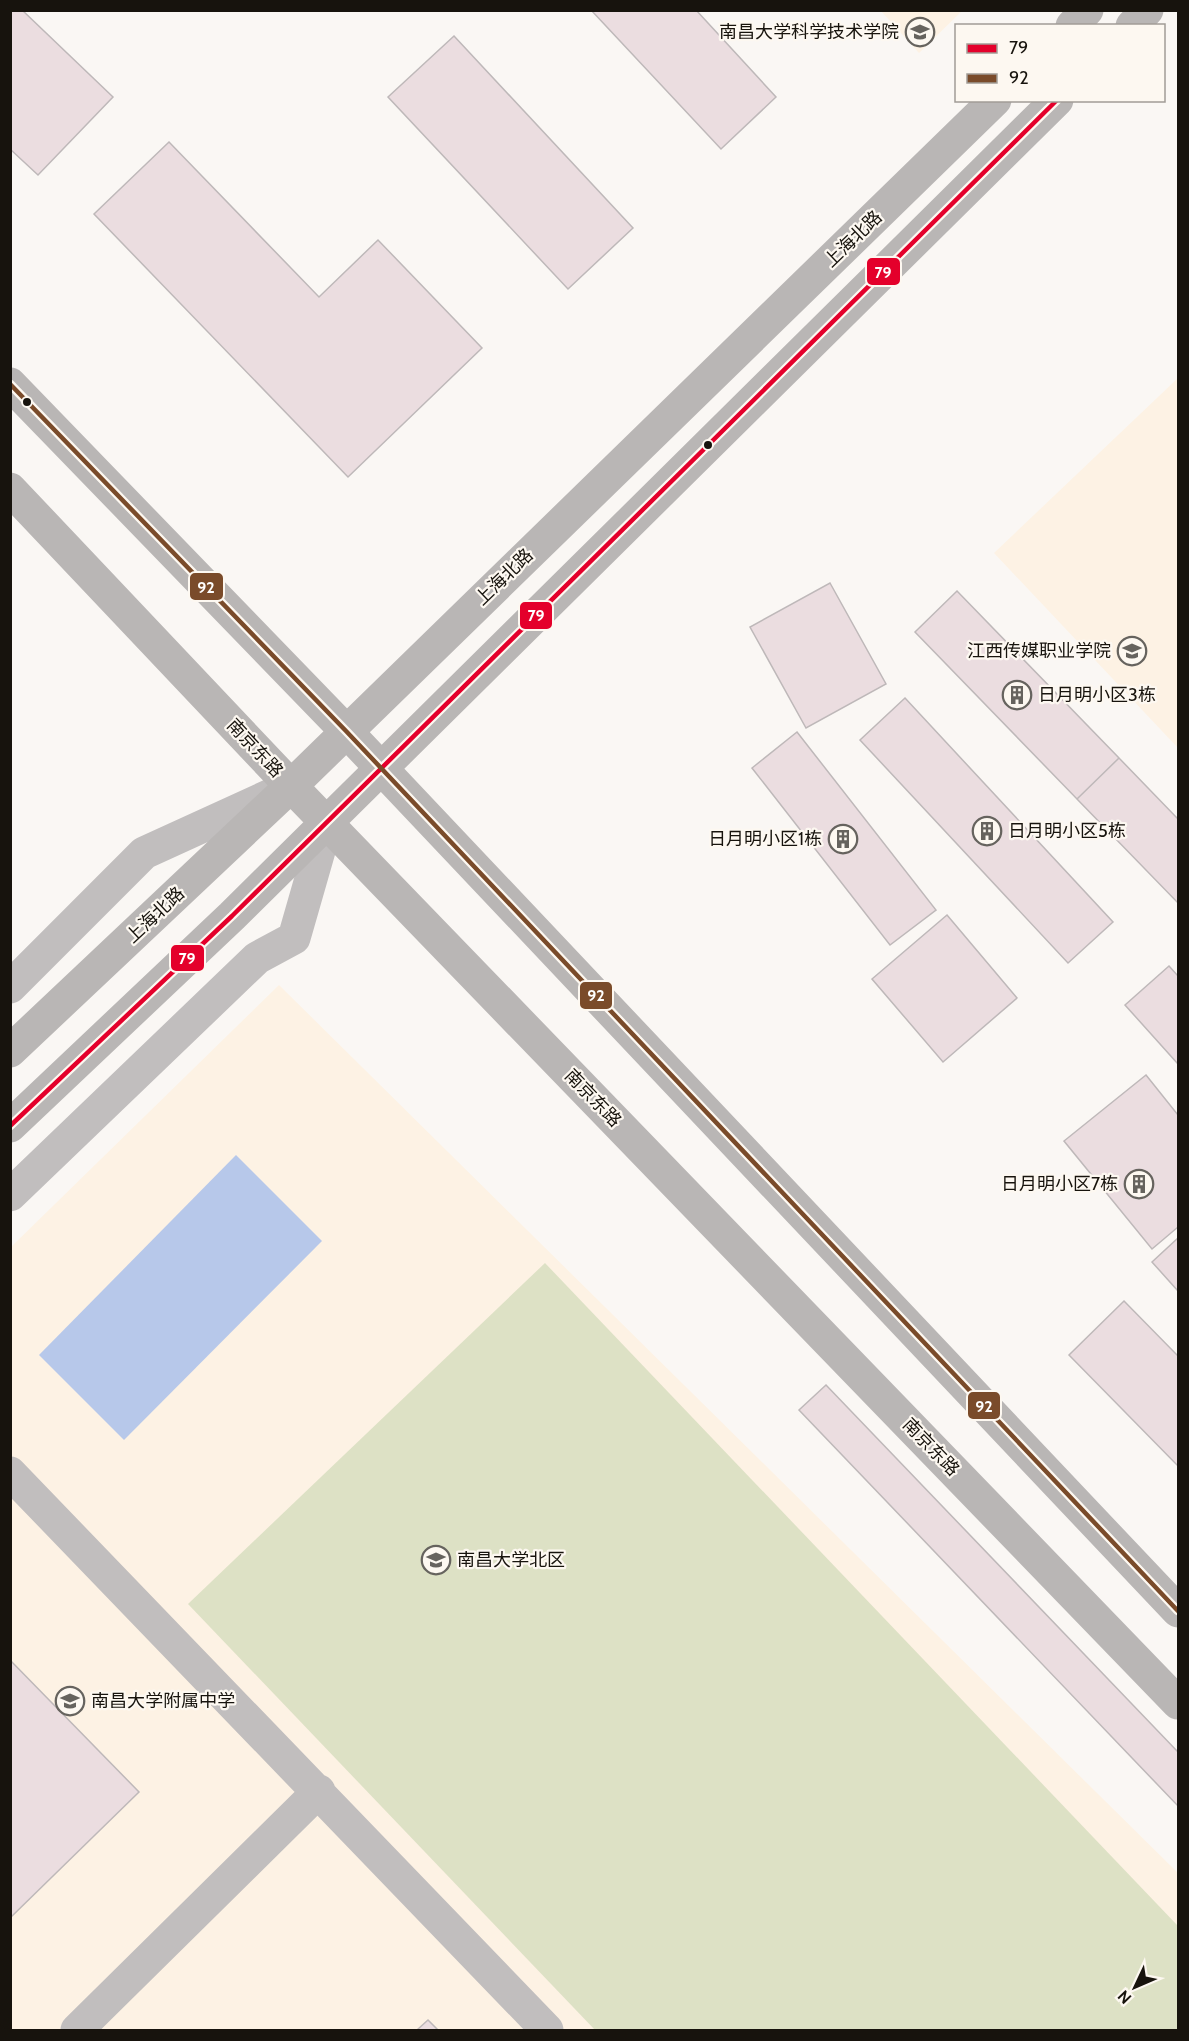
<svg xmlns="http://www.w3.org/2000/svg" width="1189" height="2041" font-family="Cabin,'Noto Sans SC',sans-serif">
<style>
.built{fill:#fdf2e4}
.green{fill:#dde1c5}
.water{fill:#b7c8ea}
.building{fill:#ebdde0;stroke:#beb8b9;stroke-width:1.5}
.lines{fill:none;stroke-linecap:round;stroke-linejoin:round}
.minor{stroke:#c1bebe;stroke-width:33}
.major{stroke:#b9b6b5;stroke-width:33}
.bus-1-casing{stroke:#fdf8f1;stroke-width:9}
.bus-2-casing{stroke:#fdf8f1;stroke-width:9}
.bus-1{stroke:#e4002b;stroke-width:4.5}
.bus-2{stroke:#7a4b2a;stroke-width:4.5}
.bus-dot{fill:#17130d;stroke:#fdf8f1;stroke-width:2}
.labels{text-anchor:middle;stroke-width:4.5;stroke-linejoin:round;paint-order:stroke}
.poi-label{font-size:18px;fill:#17130d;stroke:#fdf8f1;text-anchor:end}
.street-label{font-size:18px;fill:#17130d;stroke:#fdf8f1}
.line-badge{stroke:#fdf8f1;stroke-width:2}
.badge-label{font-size:16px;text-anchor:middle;font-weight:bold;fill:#fff}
</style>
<rect width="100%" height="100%" fill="#faf7f4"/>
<path class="built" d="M881 11H962L919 53Z
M1178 378V748L994 553Z
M279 985 1178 1873V2030H11V1247Z"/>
<path class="green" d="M545 1263 1178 1926V2030H595L188 1604Z"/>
<path class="water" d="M236 1155 322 1241 124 1440 39 1355Z"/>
<path class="building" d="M10 10H22L113 97 38 175 10 149Z
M591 10H696L776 97 721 149Z
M454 36 633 228 568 289 388 97Z
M169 142 319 297 378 240 482 348 348 477 94 214Z
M830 583 886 684 806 728 750 627Z
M957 591 1119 758 1077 799 915 632Z
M905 698 1113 922 1068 963 860 740Z
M797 732 936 910 890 945 752 768Z
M1119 758 1178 819V903L1077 799Z
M947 915 1017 998 943 1062 872 979Z
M1169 966 1178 976V1064L1125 1005Z
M1146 1075 1178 1115V1227L1152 1249 1064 1141Z
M1178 1238V1291L1152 1262Z
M1124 1301 1178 1356V1466L1069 1355Z
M826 1385 1178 1752V1806L799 1410Z
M10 1660 139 1792 10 1918Z
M428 2020 438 2030H417Z"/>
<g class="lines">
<path class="minor" d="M10 987 144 853 284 789
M10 1195 257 958 294 938 327 823
M10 1473 547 2030
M77 2030 319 1791"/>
<path class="major" d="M1072 26 1087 10
M1132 26 1147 10
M10 384 346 731 1178 1611
M10 489 291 786 1178 1703
M10 1051 291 786 995 100
M10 1126 232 916 1057 100"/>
<g class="bus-1-casing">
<path id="bus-1" d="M10 1126 232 916 1057 100"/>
</g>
<g class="bus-2-casing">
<path id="bus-2" d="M10 384 346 731 1178 1611"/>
</g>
<use href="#bus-1" class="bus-1"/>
<use href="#bus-2" class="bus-2"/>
</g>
<defs>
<g id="university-ring" transform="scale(1.5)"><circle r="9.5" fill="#fdf8f1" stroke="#66635e" stroke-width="1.5"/><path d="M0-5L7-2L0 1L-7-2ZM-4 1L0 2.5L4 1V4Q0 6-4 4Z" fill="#66635e"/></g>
<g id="school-ring" transform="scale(1.5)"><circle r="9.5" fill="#fdf8f1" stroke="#66635e" stroke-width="1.5"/><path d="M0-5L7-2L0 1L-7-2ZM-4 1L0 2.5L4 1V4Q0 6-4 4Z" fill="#66635e"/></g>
<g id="building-ring" transform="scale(1.5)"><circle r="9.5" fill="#fdf8f1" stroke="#66635e" stroke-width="1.5"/><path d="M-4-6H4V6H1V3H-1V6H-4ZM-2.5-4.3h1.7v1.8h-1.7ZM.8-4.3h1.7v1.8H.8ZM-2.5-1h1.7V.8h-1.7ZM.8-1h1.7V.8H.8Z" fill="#66635e"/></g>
</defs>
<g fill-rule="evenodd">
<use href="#university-ring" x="920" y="32"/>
<use href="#school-ring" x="1132" y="651"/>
<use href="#building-ring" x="1017" y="695"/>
<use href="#building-ring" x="987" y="831"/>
<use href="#building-ring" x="843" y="839"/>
<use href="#building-ring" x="1139" y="1184"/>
<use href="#university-ring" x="436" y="1560"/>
<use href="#school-ring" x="70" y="1701"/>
</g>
<g class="bus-dot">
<circle cx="27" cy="402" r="5"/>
<circle cx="708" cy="445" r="5"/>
</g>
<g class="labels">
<g class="poi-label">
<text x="899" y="38">南昌大学科学技术学院</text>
<text x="1111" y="657">江西传媒职业学院</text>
<text x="1038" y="701" text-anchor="start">日月明小区3栋</text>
<text x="1008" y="837" text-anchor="start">日月明小区5栋</text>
<text x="822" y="845">日月明小区1栋</text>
<text x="1118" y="1190">日月明小区7栋</text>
<text x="457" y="1566" text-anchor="start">南昌大学北区</text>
<text x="91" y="1707" text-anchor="start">南昌大学附属中学</text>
</g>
<g class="street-label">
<text transform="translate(853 239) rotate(-44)" y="6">上海北路</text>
<text transform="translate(504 577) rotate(-44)" y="6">上海北路</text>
<text transform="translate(255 748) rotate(47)" y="6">南京东路</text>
<text transform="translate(155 915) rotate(-43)" y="6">上海北路</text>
<text transform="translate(593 1098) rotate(46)" y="6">南京东路</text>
<text transform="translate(931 1447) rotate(46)" y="6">南京东路</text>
</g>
</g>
<g class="line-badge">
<rect x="866" y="257" width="35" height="29" rx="6" fill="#e4002b"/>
<rect x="189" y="572" width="35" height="29" rx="6" fill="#7a4b2a"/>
<rect x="519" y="601" width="34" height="29" rx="6" fill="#e4002b"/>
<rect x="170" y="944" width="35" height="28" rx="6" fill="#e4002b"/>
<rect x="579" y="981" width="34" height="29" rx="6" fill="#7a4b2a"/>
<rect x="967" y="1391" width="34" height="29" rx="6" fill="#7a4b2a"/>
</g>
<g class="badge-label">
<text x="883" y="278">79</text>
<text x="206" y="593">92</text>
<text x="536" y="621">79</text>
<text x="187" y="964">79</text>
<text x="596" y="1001">92</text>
<text x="984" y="1412">92</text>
</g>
<rect width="1189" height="2041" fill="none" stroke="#17130d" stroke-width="24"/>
<rect x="955" y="24" width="210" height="78" fill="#fdf8f1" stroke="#a19c96" stroke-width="1.5"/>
<rect x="967" y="44" width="30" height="9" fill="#e4002b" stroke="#a19c96" stroke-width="1.5"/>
<text x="1009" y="54" font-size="18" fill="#17130d">79</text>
<rect x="967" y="74" width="30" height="9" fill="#7a4b2a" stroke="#a19c96" stroke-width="1.5"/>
<text x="1009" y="84" font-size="18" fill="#17130d">92</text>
<g transform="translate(1135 1987) rotate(226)" stroke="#fdf8f1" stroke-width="4.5" paint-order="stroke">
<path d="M0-4.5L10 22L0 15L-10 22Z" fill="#17130d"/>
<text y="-9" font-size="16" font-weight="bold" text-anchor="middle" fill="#17130d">N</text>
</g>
</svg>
